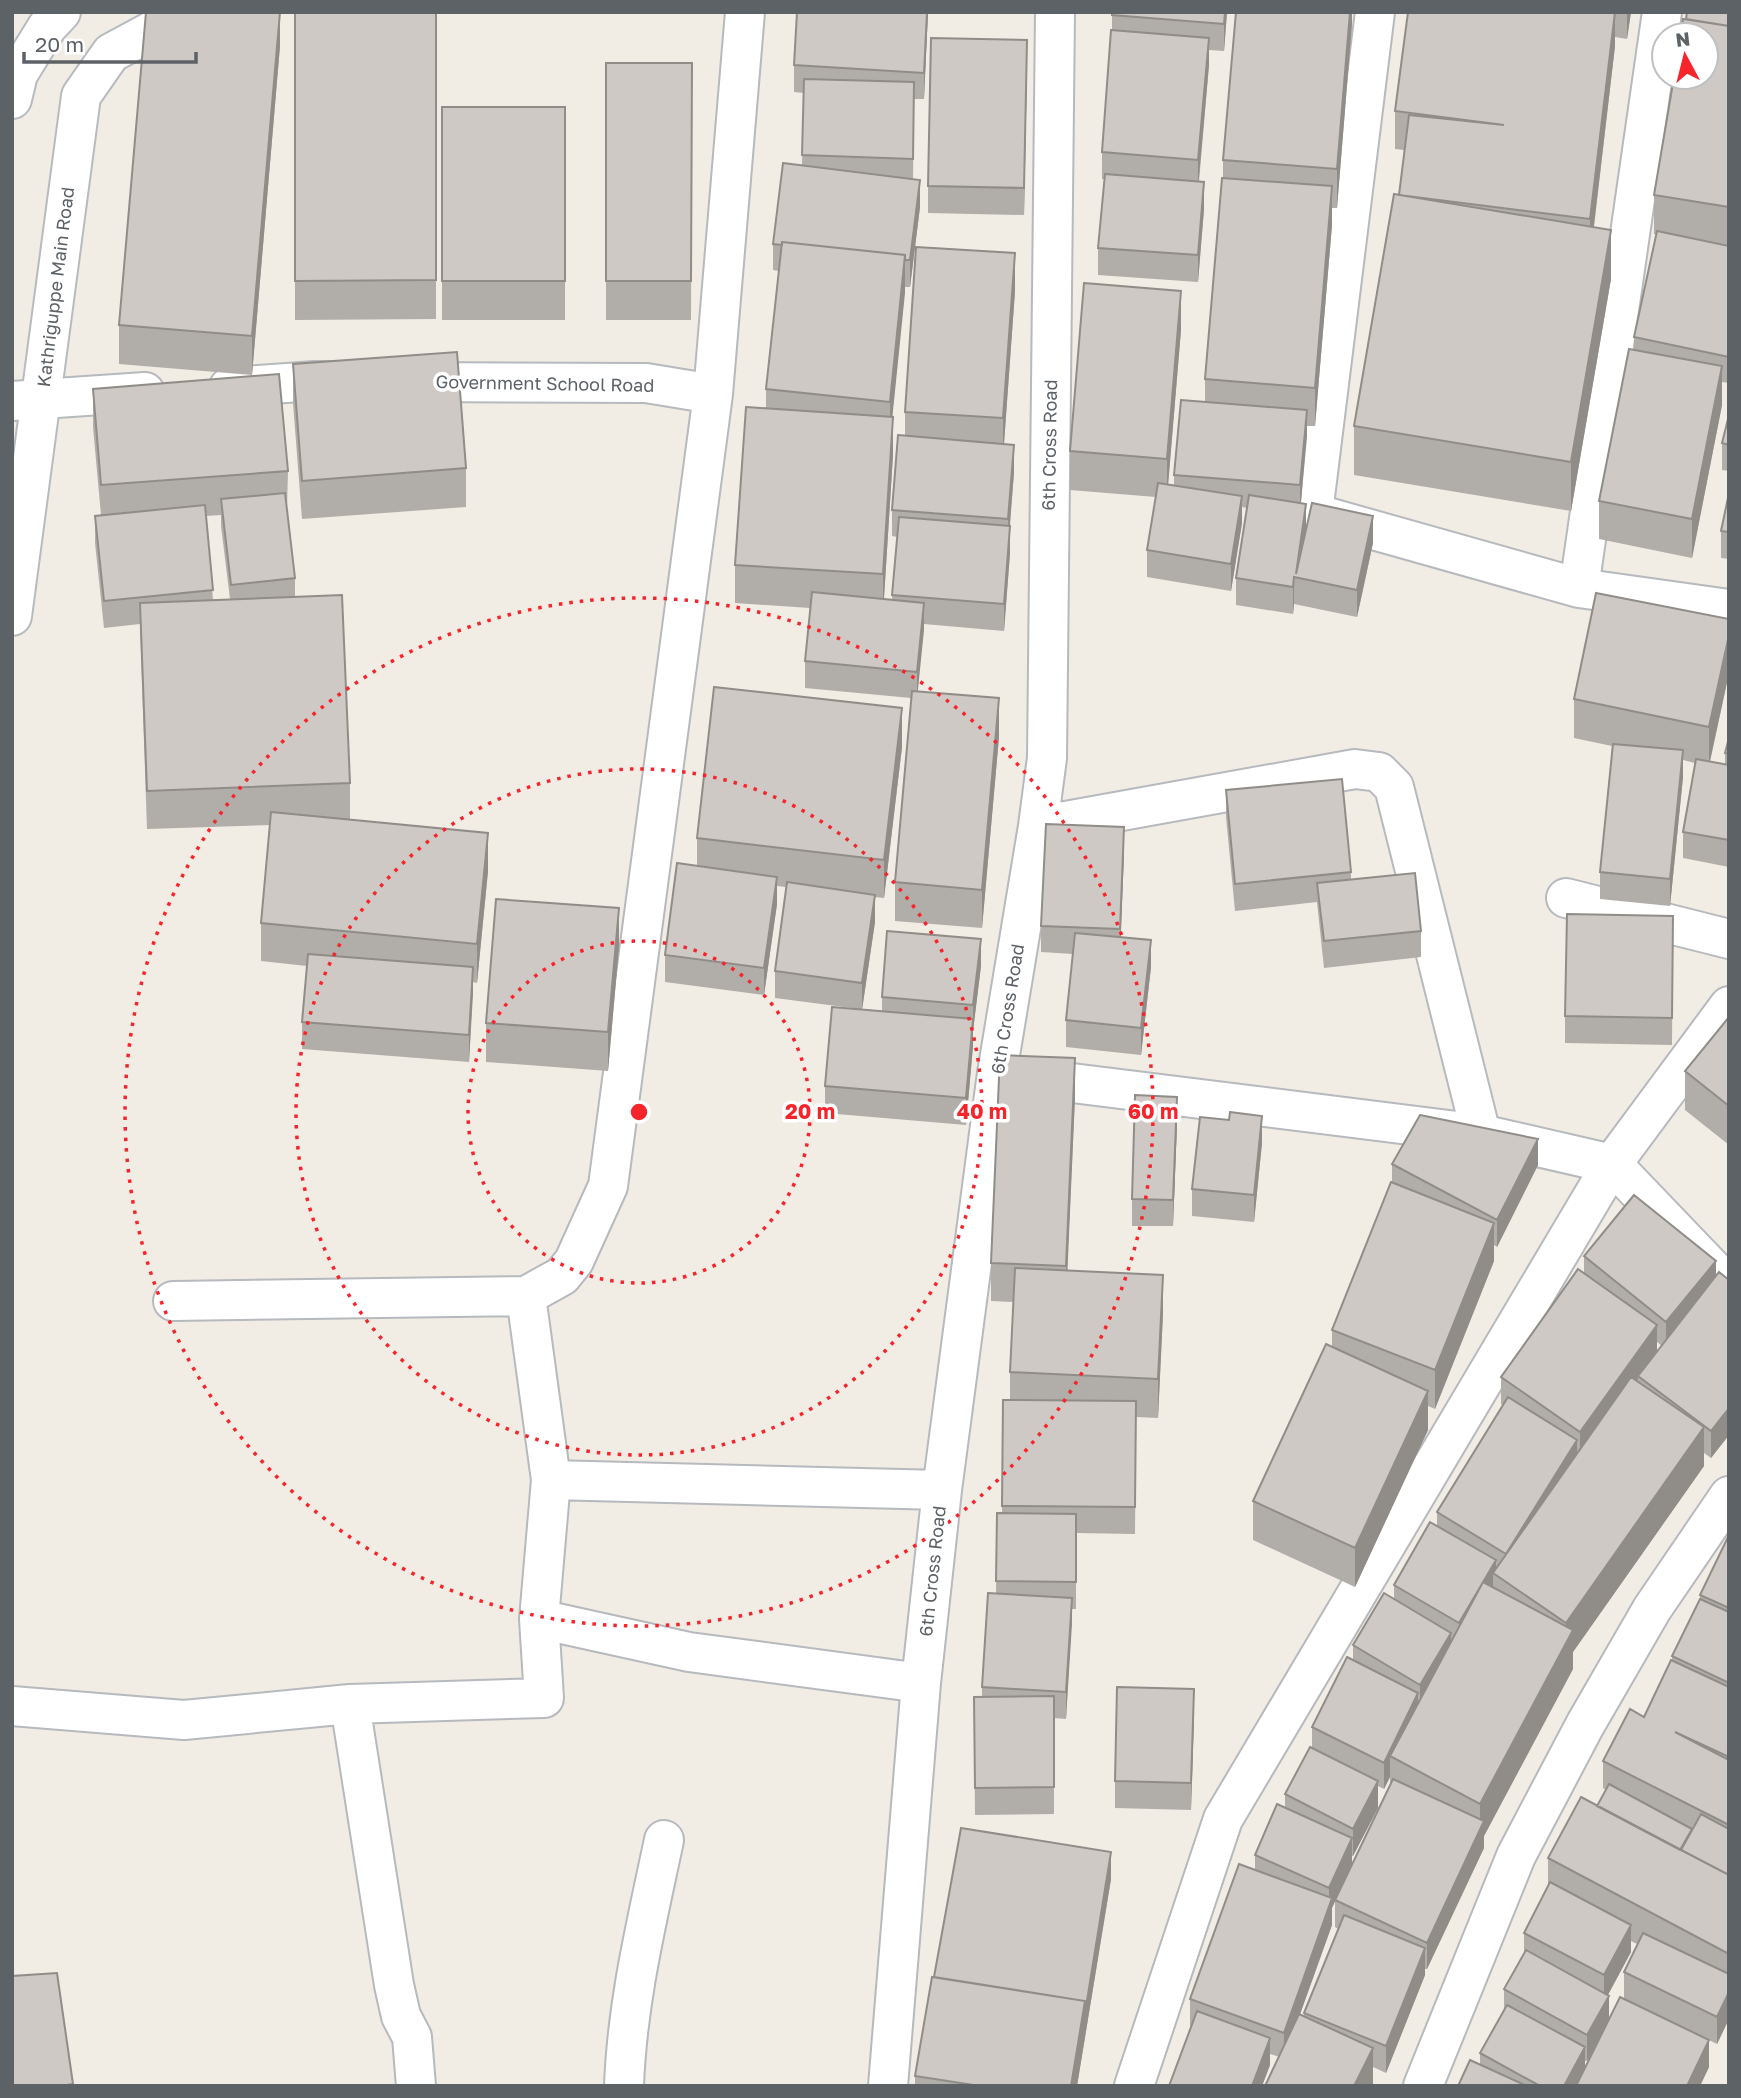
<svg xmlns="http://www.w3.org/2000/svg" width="1741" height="2098" font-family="'Golos Text',sans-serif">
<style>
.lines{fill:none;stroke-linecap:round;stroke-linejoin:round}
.street-casing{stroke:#b6b9bd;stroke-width:42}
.secondary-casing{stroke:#b7bbc0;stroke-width:42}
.street{stroke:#fff;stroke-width:38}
.secondary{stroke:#fff;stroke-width:38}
.wall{fill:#b1ada9;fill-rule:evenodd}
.shaded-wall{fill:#908d89}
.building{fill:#cec9c4;stroke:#908d89;stroke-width:2}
.ring{fill:none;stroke:#f7242b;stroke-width:3.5;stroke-dasharray:3.5 7}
.labels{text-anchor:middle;stroke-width:7;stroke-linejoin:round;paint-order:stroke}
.street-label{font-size:18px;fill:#5d6267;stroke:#fff}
.centre{fill:#f7242b;stroke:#fff;stroke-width:3.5}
.ring-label{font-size:21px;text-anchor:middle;font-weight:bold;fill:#f7242b;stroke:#fff;stroke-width:7;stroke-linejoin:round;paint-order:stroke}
</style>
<rect width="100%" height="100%" fill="#f1ede5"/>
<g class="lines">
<g class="street-casing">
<path id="street" d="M1375 12 1313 513 1579 588
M1662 12 1579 588 1729 609
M408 382 646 383 713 394
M229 387 315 381H344
M12 401 145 392
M1038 826 1355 769 1379 772 1394 787 1481 1134
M1566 898 1729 939
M1024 1077 1481 1134 1612 1164 1729 1286
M526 1296 551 1480
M173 1301 526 1296 562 1276 574 1261 608 1186 713 394 745 12
M539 1619 689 1652 921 1683
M350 1704 394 1985 401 2016 412 2037 416 2086
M12 1706 184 1720 350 1704 544 1698 539 1619 551 1480 942 1490
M624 2086C627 2002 647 1921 664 1840
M888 2086 921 1683 942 1490 997 1073 1038 826 1047 758 1055 12
M1134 2086 1223 1819 1612 1164 1729 1006
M1423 2086 1516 1856 1585 1725 1652 1609 1729 1496"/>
</g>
<g class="secondary-casing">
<path id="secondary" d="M12 99 18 74 47 27 61 12
M12 616 81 96 111 53 187 12"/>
</g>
<use href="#street" class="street"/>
<use href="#secondary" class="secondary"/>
</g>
<path class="wall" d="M295 12H436V319L295 320Z
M928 12 924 99H914L913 179 920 207 910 287H905L892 416 893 455 884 599 892 600 897 537 892 536V510L905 436V412L1015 291 1004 444 1014 472 1010 526V553L1004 631 924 624 917 691 999 737 982 928 895 921V882L911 698 805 688V661L810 608 735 603V565L766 408V389L779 271 773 270V244L802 165 804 93 794 92V65Z
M1112 12H1227L1224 51 1209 50V65L1199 182 1204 209 1198 282 1098 275V248L1104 179H1102V152L1112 30Z
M1352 12V24L1337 208H1332V225L1315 426H1307L1301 503 1306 529 1373 543 1357 617 1294 604 1293 614 1236 605V578L1247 508 1242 507V523L1231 591 1147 577V550L1156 497 1070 490V451L1181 330 1168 484 1174 485V475L1205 402V379L1223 178V160Z
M1408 12H1631L1627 39 1615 37V46L1594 227 1611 279 1571 511 1354 475V426L1399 195 1404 150 1395 149V111Z
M1729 12V383L1722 382V405L1692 558 1599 539V501L1634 350V337L1656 234H1654V195L1686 19Z
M280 46 252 375 119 364V325Z
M606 63H692L691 320H606Z
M1027 67 1024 215 928 213V186Z
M442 107H565V320H442Z
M293 364 466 468V507L302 519 293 403Z
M93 389 288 471 287 510 295 578V597L350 783V819L488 871 477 983 473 982 469 1062 302 1049V1022L307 966 261 961V923L270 825 147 829 140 624 104 628 95 543V516L101 515 93 427ZM221 515V526L230 599 213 600 206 516Z
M1729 415V471L1722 470V443Z
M1729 493V559L1721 558V531Z
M1729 619V673L1710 762 1725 764V753L1729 738V867L1683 858V832L1695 763 1683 760V777L1670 906 1600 899V872L1612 746 1574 738V699Z
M902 747 884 898 875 897V922L862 1009 882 1011V997L981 966 973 1031V1046L966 1125 825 1113V1086L852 1008 775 998V971L786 887 777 886V904L764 995 665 982V955L697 866V838Z
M1226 790 1351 872V880L1421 931V957L1324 968 1317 902 1235 911 1226 817Z
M1124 854 1120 937 1151 967 1141 1055 1066 1047V1020L1073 954 1041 952V926Z
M1673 916 1672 1045 1565 1043V1016Z
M619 947 608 1071 486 1062V1023Z
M1729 1017V1145L1685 1110V1071Z
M1075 1097 1067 1271 1163 1313 1158 1418 1136 1417 1135 1534 1076 1533V1609H1072L1066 1719 1054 1718V1814L975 1815 974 1697H982V1687L996 1593 997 1513H1002L1003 1400H1010V1372L1013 1302 991 1301V1263Z
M1229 1120 1262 1143 1254 1222 1192 1216V1189Z
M1177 1124 1173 1226H1132V1199Z
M1392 1164 1538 1165 1497 1247 1494 1245V1261L1435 1409 1428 1406V1430L1355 1587 1253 1540V1501L1332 1347V1330L1392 1182Z
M1584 1256 1716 1275 1729 1280V1435L1711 1458 1704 1453V1466L1573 1652V1669L1484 1836V1848L1427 1969H1425V1975L1386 2073 1373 2067V2086L1270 2054V2065L1262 2086H1169L1191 2026H1190V1999L1255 1870V1855L1285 1808V1794L1312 1748V1727L1353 1660V1645L1394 1598V1585L1437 1526V1512L1503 1405 1501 1404V1377L1584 1273ZM1657 1342 1662 1346 1657 1352ZM1390 1777V1785L1352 1865V1856H1353L1378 1808V1786L1384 1789ZM1335 1901V1927L1338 1929 1304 2013V2016L1300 2014 1332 1925V1908Z
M1729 1538V2019L1717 2044 1624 1999V1972L1637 1944 1631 1941V1952L1608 1995 1609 2019 1709 2067 1700 2086H1458L1480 2065V2053L1504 2010V1989L1524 1954V1933L1548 1887V1858L1597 1806 1606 1790 1603 1788V1761L1644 1717 1672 1660V1656L1700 1599V1595ZM1596 2044 1585 2067V2061H1587Z
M1194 1715 1191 1810 1115 1808V1781Z
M1111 1879 1077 2086H915V2076L934 1977Z"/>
<path class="shaded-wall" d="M280 12V46L252 375V336Z
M927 12H928L924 99V73Z
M1225 12H1227L1224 51V24Z
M1350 12H1352V24L1337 208V169Z
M1615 12V46L1590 258V219Z
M1627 12H1631L1627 39Z
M1209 38V65L1198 187V160Z
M1027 40V67L1024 215V188Z
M920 180V207L910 287V260Z
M1204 182V209L1198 282V255Z
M1332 186V225L1315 426V388Z
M1611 230V279L1571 511V462Z
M1015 253V291L1003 457V418Z
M905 255V293L890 440V402Z
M1181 291V330L1167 498V459Z
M1722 366V405L1692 558V519Z
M1307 410V437L1300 512V485Z
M893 417V455L883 613V574Z
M1014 445V472L1008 546V519Z
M1242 496V523L1231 591V564Z
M1306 504V531L1296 574Z
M1373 516V543L1357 617V590Z
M1010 526V553L1004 631V604Z
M1294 577V604L1293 614V587Z
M924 603V630L917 699V672Z
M1729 635V673L1709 765V727Z
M999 698V737L982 928V890Z
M902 708V747L884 898V860Z
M1683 750V777L1670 906V879Z
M1124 827V854L1120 956V929Z
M488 833V871L477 983V944Z
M777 877V904L764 995V968Z
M875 895V922L862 1010V983Z
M619 908V947L608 1071V1032Z
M981 939V966L973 1031V1005Z
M1151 940V967L1141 1055V1028Z
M473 967V994L469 1062V1035Z
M973 1019V1046L966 1125V1098Z
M1075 1058V1097L1066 1304V1266Z
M1177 1097V1124L1173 1226V1200Z
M1262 1116V1143L1254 1222V1195Z
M1538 1139V1165L1497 1247V1220Z
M1494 1223V1261L1435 1409V1370Z
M1716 1261V1288L1666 1349V1322Z
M1163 1275V1313L1158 1418V1379Z
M1657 1325V1352L1638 1376V1379L1580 1459V1432Z
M1428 1391V1430L1355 1587V1548Z
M1729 1408V1435L1711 1458V1431Z
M1704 1427V1466L1573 1652V1669L1484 1836V1848L1427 1969V1943L1480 1828V1804L1566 1644V1623Z
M1577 1440V1467L1506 1554Z
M1496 1560V1575L1493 1573V1591L1459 1649V1623Z
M1072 1598V1624L1066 1719V1692Z
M1451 1633V1660L1420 1712V1685Z
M1194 1689V1715L1191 1810V1783Z
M1418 1693V1719L1390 1756V1777L1384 1789V1763Z
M1378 1781V1808L1353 1856V1829Z
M1352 1838V1865L1332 1908V1925L1284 2059V2033L1329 1907V1888Z
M1111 1852V1879L1077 2086H1071Z
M1631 1925V1952L1604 2002V1975Z
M1425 1948V1975L1386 2073V2046Z
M1729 1992V2019L1717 2044V2017Z
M1609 1996V2022L1587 2061V2035Z
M1270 2038V2065L1262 2086H1252Z
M1709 2040V2067L1700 2086H1687Z
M1585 2047V2074L1579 2086H1564Z
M1373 2048V2086H1354Z"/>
<path class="building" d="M146 12H280L252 336 119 325Z
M295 12H436V280L295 281Z
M797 12H927L924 73 794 65Z
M1112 12H1225L1224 24 1112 15Z
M1236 12H1350L1337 169 1223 160Z
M1408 12H1615L1590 219 1399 195 1409 115 1504 125 1395 111Z
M1687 12H1729V26L1686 19Z
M1683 19 1729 26V207L1654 195 1674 77H1706V35H1681Z
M1111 30 1209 38 1198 160 1102 152Z
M931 38 1027 40 1024 188 928 186Z
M606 63H692L691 281H606Z
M804 79 914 82 913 159 802 155Z
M442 107H565V281H442Z
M783 163 920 180 910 260H905V255L782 242V245L773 244Z
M1105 174 1204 182 1198 255 1098 248Z
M1222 178 1332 186 1315 388 1205 379Z
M1394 194 1611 230 1571 462 1354 426Z
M1657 231 1729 246V357L1634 337Z
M782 242 905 255 890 402 766 389Z
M916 247 1015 253 1003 418 905 412Z
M1084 283 1181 291 1167 459 1070 451Z
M1629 349 1722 366 1692 519 1599 501Z
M457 352 466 468 302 481 293 364Z
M279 374 288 471 101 485 93 389Z
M1181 400 1307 410 1300 485 1174 475Z
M746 407 893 417 883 574 735 565Z
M1729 415V445L1722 443Z
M898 435 1014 445 1008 519 892 510Z
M1158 483 1242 496 1231 564 1147 550Z
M285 493 295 578 231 585 221 499Z
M1729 493V532L1721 531Z
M1249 495 1306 504 1296 574 1312 503 1373 516 1357 590 1294 577 1293 587 1236 578Z
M205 505 213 590 104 601 95 516Z
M899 517 1010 526 1004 604 892 595Z
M812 592 924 603 917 672 805 661Z
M1596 593 1729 619V635L1709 727 1574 699Z
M342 595 350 783 147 791 140 603Z
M714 687 902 708 884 860 697 838Z
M912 691 999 698 982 890 895 882Z
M1729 738V754L1725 753Z
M1613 744 1683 750 1670 879 1600 872Z
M1696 759 1729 765V840L1683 832Z
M1342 779 1351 872 1235 884 1226 790Z
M271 812 488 833 477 944 261 923Z
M1046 824 1124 827 1120 929 1041 926Z
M677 863 777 877 764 968 665 955Z
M1415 873 1421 931 1324 941 1317 883Z
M787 882 875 895 862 983 775 971Z
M496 899 619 908 608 1032 486 1023Z
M1567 914 1673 916 1672 1018 1565 1016Z
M887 931 981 939 973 1005 882 997Z
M1075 933 1151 940 1141 1028 1066 1020Z
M308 954 473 967 469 1035 302 1022Z
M832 1007 973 1019 966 1098 825 1086Z
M1729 1017V1106L1685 1071Z
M1000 1055 1075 1058 1066 1266 991 1263Z
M1135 1095 1177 1097 1173 1200 1132 1199Z
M1230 1112 1262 1116 1254 1195 1192 1189 1200 1117 1229 1120Z
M1420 1115 1538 1139 1497 1220 1392 1164Z
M1391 1182 1494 1223 1435 1370 1332 1330Z
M1634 1195 1716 1261 1666 1322 1584 1256Z
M1015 1268 1163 1275 1158 1379 1010 1372Z
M1578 1269 1657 1325 1580 1432 1501 1377Z
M1719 1272 1729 1280V1408L1711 1431 1638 1376Z
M1326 1344 1428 1391 1355 1548 1253 1501Z
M1631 1377 1704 1427 1566 1623 1493 1573Z
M1508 1397 1577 1440 1506 1554 1437 1512Z
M1003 1400 1136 1401 1135 1507 1002 1506Z
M997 1513 1076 1514V1582L996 1581Z
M1430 1522 1496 1560 1459 1623 1394 1585Z
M1728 1537 1729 1538V1608L1700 1595Z
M1483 1582 1573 1630 1480 1804 1390 1756Z
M988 1593 1072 1598 1066 1692 982 1687Z
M1384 1593 1451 1633 1420 1685 1353 1645Z
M1700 1599 1729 1612V1683L1672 1656Z
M1347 1657 1418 1693 1384 1763 1312 1727Z
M1671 1660 1729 1687V1757L1675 1732 1729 1760V1825L1603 1761 1630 1709 1644 1717Z
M1117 1687 1194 1689 1191 1783 1115 1781Z
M1054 1696V1787L975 1788 974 1697Z
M1310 1747 1378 1781 1353 1829 1285 1794Z
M1393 1779 1484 1821 1427 1943 1335 1900Z
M1609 1784 1692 1829 1680 1850 1597 1806Z
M1581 1797 1729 1875V1954L1548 1858Z
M1277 1804 1352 1838 1329 1888 1255 1855Z
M1701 1814 1729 1829V1875L1681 1850Z
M961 1828 1111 1852 1085 2013V2001L934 1977Z
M1239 1864 1332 1898 1284 2033 1190 1999Z
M1550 1882 1631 1925 1604 1975 1524 1933Z
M1344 1915 1425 1948 1386 2046 1304 2013Z
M1643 1933 1729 1974V1992L1717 2017 1624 1972Z
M1526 1950 1609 1996 1587 2035 1504 1989Z
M57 1973 73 2084 60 2086H12V1976Z
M932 1977 1085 2001 1071 2086H980L915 2076Z
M1620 1997 1709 2040 1687 2086H1576Z
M1507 2005 1585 2047 1564 2086H1540L1480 2053Z
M1197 2011 1270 2038 1252 2086H1169Z
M1299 2014 1373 2048 1354 2086H1265Z
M1470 2060 1527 2086H1458Z"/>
<g class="ring">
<circle cx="639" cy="1112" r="171"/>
<circle cx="639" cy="1112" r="343"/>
<circle cx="639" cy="1112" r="514"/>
</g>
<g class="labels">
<g class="street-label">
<text transform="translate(56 287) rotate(-83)" y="6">Kathriguppe Main Road</text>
<text transform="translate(545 384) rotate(1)" y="6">Government School Road</text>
<text transform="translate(1050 445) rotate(-89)" y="6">6th Cross Road</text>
<text transform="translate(1008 1009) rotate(-81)" y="6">6th Cross Road</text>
<text transform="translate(933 1571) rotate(-84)" y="6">6th Cross Road</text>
</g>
</g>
<circle cx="639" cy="1112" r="10" class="centre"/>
<g class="ring-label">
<text x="810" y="1119">20 m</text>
<text x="982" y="1119">40 m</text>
<text x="1153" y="1119">60 m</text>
</g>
<rect width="1741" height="2098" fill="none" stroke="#5d6267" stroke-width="28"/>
<g transform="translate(1685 56) rotate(353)"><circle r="33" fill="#ffffff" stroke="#bec0c2" stroke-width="2"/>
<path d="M0-5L12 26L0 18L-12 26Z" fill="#f7242b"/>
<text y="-10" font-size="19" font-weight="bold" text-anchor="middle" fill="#5d6267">N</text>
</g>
<path d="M24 52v10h172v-10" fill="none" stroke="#5d6267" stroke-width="3.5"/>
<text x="35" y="52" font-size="21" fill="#5d6267" stroke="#ffffff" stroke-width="5" paint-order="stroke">20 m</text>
</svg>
